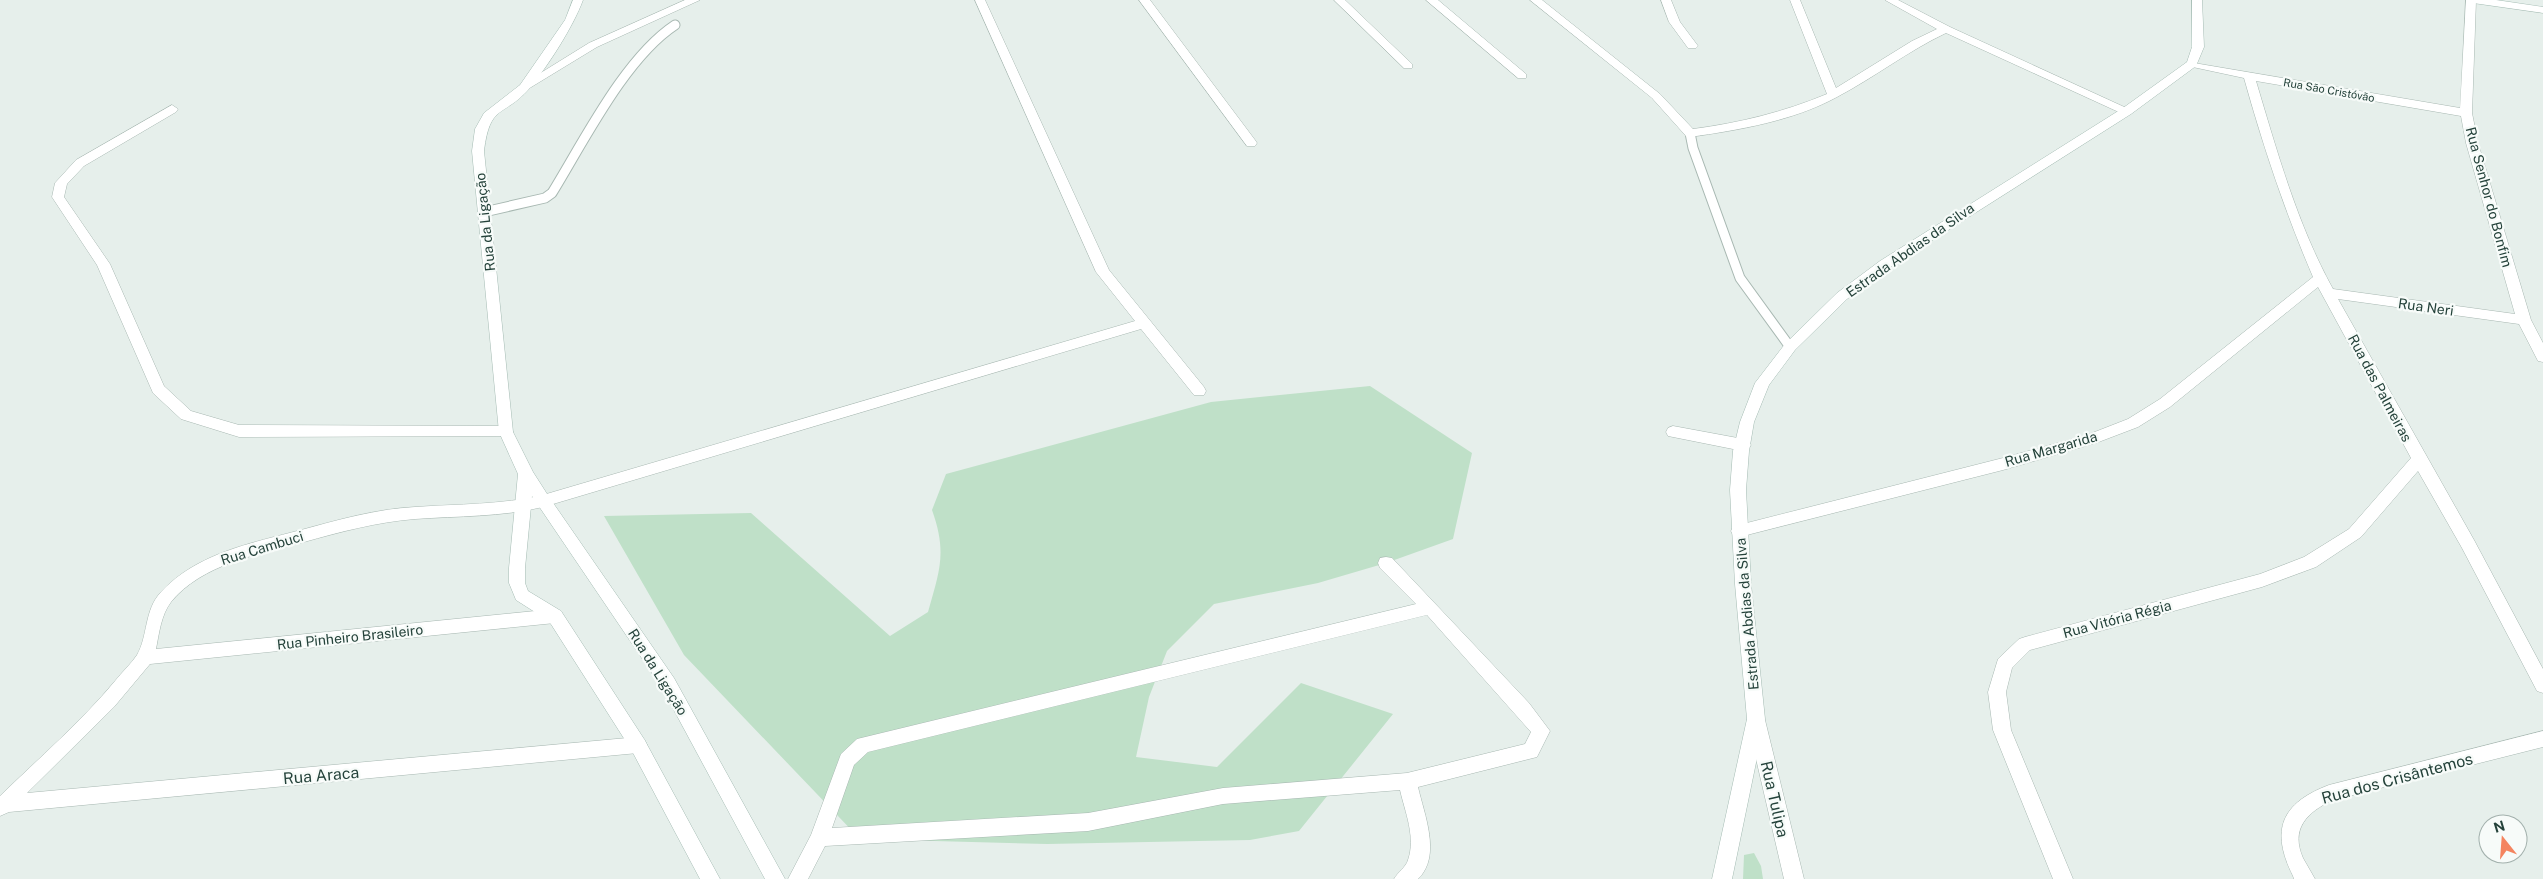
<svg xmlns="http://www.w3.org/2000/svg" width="2543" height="879" font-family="'Public Sans',sans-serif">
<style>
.green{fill:#bfe0c8}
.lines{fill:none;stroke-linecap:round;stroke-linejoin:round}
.lane-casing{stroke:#a8b8b2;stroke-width:11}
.street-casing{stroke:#a8b8b2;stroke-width:1}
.secondary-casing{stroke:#a4bbb3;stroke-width:1}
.lane{stroke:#fff;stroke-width:9}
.street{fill:#fff;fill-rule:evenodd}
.secondary{fill:#fff;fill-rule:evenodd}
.labels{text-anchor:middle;stroke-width:4.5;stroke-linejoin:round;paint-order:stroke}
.far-street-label{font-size:11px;fill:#24423a;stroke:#f7fbf9}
.street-label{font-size:14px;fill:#24423a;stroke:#f7fbf9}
.near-street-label{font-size:16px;fill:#24423a;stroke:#f7fbf9}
</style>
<rect width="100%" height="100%" fill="#e6efeb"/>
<path class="green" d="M1370 386 1472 453 1453 539 1386 563 1318 583 1214 604 1167 651 1149 697 1136 757 1217 767 1301 683 1393 714 1299 831 1250 840 1047 844 860 839 684 655 604 516 751 513 890 636 928 612C940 570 947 552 932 510L946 474 1211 402Z
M1754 853 1761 866 1763 879H1743L1744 855Z"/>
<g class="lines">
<g class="lane-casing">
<path id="lane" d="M1690 133 1693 148 1740 278 1790 347
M484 212 545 198 552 193C584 141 625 58 675 25"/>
</g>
<g class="street-casing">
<path id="street" d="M685 0H700L597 47 528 89 524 90 518 87 589 43Z
M975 0H985L1109 270 1204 387 1206 391 1204 395H1194L1141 329 543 507C501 517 458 516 415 519 377 522 340 532 304 542 259 554 202 564 171 602 161 615 159 634 156 649L555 609 561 611 563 616 561 621 555 623 150 664 114 707 27 793 638 737 644 739 647 745 644 751 638 753 9 812 0 816V796C39 758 81 722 115 681 122 672 131 664 137 655 148 636 144 610 161 592 197 553 252 543 301 530 338 520 376 509 415 507 458 504 501 505 543 495L1135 321 1096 272Z
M1139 0H1150L1255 140 1257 143 1255 146H1247Z
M1334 0H1345L1412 64V68H1404Z
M1426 0H1438L1526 74V78H1518Z
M1530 0H1542L1660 94 1693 129C1739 123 1784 112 1827 94L1790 0H1800L1836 88 1912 41 1937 29 1885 0H1898L1950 27 2133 111 2127 115 2123 114 1946 33C1908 51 1875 77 1837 97 1793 121 1739 130 1690 137L1686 136 1652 98Z
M1661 0H1671L1680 22 1698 46 1696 48H1688L1669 22Z
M2466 0H2476L2472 113 2478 143 2531 320 2543 343V362L2538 361 2519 324 2338 299 2474 540 2543 669V693L2537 691 2462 548 2418 471 2361 537 2316 567 2262 587 2030 650 2012 668 2006 692 2011 730 2073 879H2053L1993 730 1988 692 1998 659 2019 639 2025 637 2260 574 2304 557 2349 529 2411 458 2318 287 2170 407 2138 427 2096 443 2003 470 1739 537 1733 535 1731 531 1733 527 1739 525 2003 458 2087 435 2128 419 2160 399 2313 277C2285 212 2263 146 2244 78L2188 66V62L2460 108ZM2256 81 2461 116 2466 143 2515 314 2333 289C2297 224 2277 151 2256 81Z
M172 105 178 109 176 112 84 166 67 184 64 197 110 264 164 386 191 411 239 425 506 426 511 428 513 432 511 436 239 437 181 419 153 393 97 265 52 197 55 183 76 160Z
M1673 426 1743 439 1748 441 1751 445 1748 449 1743 451 1668 436 1666 432 1668 428Z
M1386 557 1392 558 1529 703 1550 731 1537 757 1418 787C1424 814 1442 856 1418 879H1394C1398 872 1406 867 1408 860 1416 837 1405 812 1400 790L1223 804 1088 831 825 846 808 879H788L811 835 841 754 857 739 1416 604 1380 568 1378 563 1380 558ZM1427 615 1531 732 1525 744 1407 773 1223 788 1088 813 832 828 854 765 868 752Z
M1756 712 1762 715 1765 720 1804 879H1784L1747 720 1750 715Z
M2543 731V747L2333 800C2307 812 2290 829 2303 858 2307 865 2311 872 2315 879H2294L2293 876C2270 830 2281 803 2329 785Z"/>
</g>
<g class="secondary-casing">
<path id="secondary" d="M573 0H583C573 27 548 66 529 89 503 118 490 103 484 151L513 432 533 472 549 497 674 678 785 879H765L662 688 532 496 525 568V583L528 591 561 611 644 739 720 879H700L632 751 549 621 516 600 514 595 509 583V568L518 474 499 432 472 151 475 129 484 113 520 85 565 20Z
M2192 0H2202L2204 47 2196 66 2131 114 1890 267 1847 299 1795 350 1769 385 1754 422 1749 451 1746 490 1751 584 1765 719 1732 879H1712L1747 719 1735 584 1730 490 1733 451 1740 422 1755 383 1785 344 1837 293 1880 261 2123 108 2187 62 2192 47Z
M2468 0H2496L2543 7V13L2473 3Z"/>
</g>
<use href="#lane" class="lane"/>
<use href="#street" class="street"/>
<use href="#secondary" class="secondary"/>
</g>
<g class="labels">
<g class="far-street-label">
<text transform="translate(2329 90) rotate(10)" y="4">Rua São Cristóvão</text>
</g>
<g class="street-label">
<text transform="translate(2489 197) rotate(75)" y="5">Rua Senhor do Bonfim</text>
<text transform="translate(485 222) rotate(-96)" y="5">Rua da Ligação</text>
<text transform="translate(1910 250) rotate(-35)" y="5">Estrada Abdias da Silva</text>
<text transform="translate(2426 307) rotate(8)" y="5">Rua Neri</text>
<text transform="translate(2380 388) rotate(62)" y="5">Rua das Palmeiras</text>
<text transform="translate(2051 449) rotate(-16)" y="5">Rua Margarida</text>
<text transform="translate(262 548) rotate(-17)" y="5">Rua Cambuci</text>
<text transform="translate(1747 614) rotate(-95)" y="5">Estrada Abdias da Silva</text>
<text transform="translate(2117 619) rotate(-15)" y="5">Rua Vitória Régia</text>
<text transform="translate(350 637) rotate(-6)" y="5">Rua Pinheiro Brasileiro</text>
<text transform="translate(658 672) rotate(58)" y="5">Rua da Ligação</text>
</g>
<g class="near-street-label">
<text transform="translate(321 775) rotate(-5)" y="6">Rua Araca</text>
<text transform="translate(2397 778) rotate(-15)" y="6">Rua dos Crisântemos</text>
<text transform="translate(1775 799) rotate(77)" y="6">Rua Tulipa</text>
</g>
</g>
<g transform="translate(2503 839) rotate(343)"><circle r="24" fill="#f7fbf9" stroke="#a3b1ad"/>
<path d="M0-4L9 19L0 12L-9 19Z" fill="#f4845f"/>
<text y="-8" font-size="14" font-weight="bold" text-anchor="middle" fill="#24423a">N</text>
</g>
</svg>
